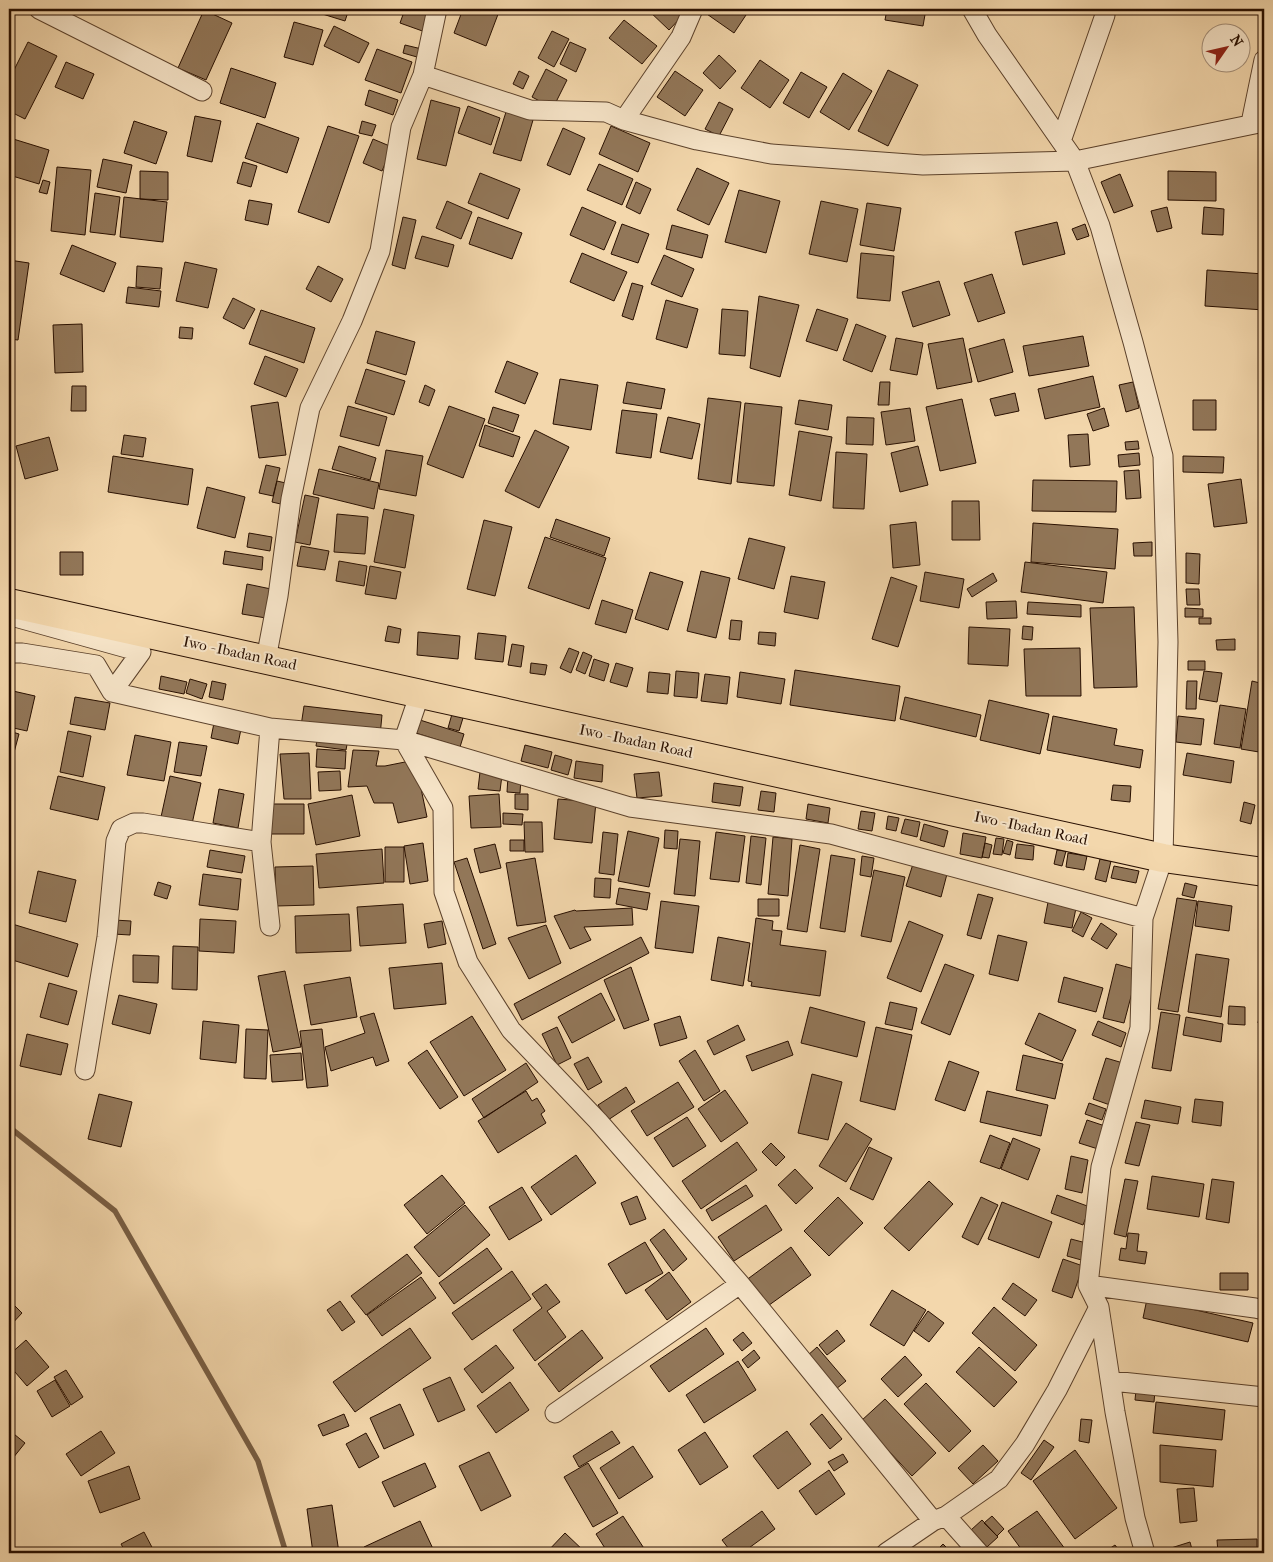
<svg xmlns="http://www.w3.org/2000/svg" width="1273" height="1562" font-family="'IM FELL French Canon',serif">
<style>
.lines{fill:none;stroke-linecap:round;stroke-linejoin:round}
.stream{stroke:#785e44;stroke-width:5.5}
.building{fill:#927759;stroke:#280f00}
.street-casing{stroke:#5b412b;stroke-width:21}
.primary-casing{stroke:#280f00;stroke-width:30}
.street{stroke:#f7e5c9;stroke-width:19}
.primary{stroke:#f3d7ac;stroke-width:28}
.labels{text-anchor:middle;stroke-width:4;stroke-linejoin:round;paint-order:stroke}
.street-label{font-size:15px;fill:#280f00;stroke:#f7e5c9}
</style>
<rect width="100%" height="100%" fill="#f3d7ac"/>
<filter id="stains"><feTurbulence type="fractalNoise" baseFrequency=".004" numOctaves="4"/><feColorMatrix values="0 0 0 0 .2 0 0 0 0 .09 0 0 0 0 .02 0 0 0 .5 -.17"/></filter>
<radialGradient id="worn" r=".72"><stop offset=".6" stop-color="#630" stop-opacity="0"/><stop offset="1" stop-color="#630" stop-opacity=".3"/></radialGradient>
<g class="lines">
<path class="stream" d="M9 1127 115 1211 258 1461 286 1553"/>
</g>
<path class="building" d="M317 9H349L345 21 316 12Z
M405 9H436L428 33 400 23Z
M463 9H500L486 46 454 33Z
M647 9H683L686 12 669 30Z
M706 9H750L734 33 704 12Z
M887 9H926L923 26 885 20Z
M204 10 232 23 206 80 178 68Z
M624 20 657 46 642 64 609 38Z
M294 22 323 30 313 65 284 57Z
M334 26 369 43 359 63 324 46Z
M552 31 569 39 554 67 538 58Z
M28 42 57 56 25 119 9 111V80Z
M570 42 586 49 576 72 560 64Z
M405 45 426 50 424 59 403 53Z
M377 49 412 62 401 93 365 80Z
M719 55 736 71 720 89 703 73Z
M760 60 789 80 770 108 741 88Z
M66 62 94 74 83 99 55 87Z
M231 68 276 83 265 118 220 103Z
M546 69 567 80 553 108 532 97Z
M888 70 918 85 888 146 858 131Z
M519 71 529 76 523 89 513 84Z
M675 71 703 90 685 116 657 97Z
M801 72 827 87 809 118 783 103Z
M843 73 872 91 849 130 820 112Z
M369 90 398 100 393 115 365 105Z
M431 100 460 108 446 166 417 159Z
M719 102 733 109 719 136 705 129Z
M468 106 500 118 491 145 458 133Z
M506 112 533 120 521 161 493 153Z
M195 116 221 121 212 162 187 156Z
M134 121 167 132 156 164 124 153Z
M362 121 376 125 372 136 359 133Z
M257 123 299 138 287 173 245 158Z
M328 126 359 136 329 223 298 212Z
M611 126 650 143 638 172 599 154Z
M563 128 585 138 570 175 547 165Z
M10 138 49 150 39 184 9 175Z
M373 139 392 147 382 171 363 163Z
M103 159 132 165 126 193 97 187Z
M243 162 257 166 251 187 237 183Z
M599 164 633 179 622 205 587 190Z
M57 167 91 170 85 235 51 231Z
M697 168 729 183 709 225 677 210Z
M140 171 168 172V200L140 199Z
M1168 171 1216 172V201L1168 200Z
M480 173 520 189 508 219 468 203Z
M1120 174 1133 206 1114 213 1101 182Z
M43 180 50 182 47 194 39 192Z
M636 182 651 189 640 214 626 207Z
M739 190 780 201 766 253 725 242Z
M95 193 120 197 115 235 90 232Z
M124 197 167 202 163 242 120 237Z
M249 200 272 204 268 225 245 220Z
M447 201 472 212 461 239 436 228Z
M821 201 858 209 847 262 809 254Z
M867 203 901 208 894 251 860 245Z
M582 207 616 222 604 250 570 235Z
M1167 207 1172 228 1157 232 1151 211Z
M1204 207 1224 209 1223 235 1202 234Z
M403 217 416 220 405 269 392 265Z
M478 217 522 233 512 259 469 244Z
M1057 222 1065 254 1023 265 1015 232Z
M622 224 649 234 638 263 611 254Z
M1085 224 1089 236 1077 240 1072 229Z
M672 225 708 235 702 258 666 249Z
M422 236 454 245 448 267 415 258Z
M72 245 116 263 104 292 60 274Z
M582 253 627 272 614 301 570 282Z
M861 253 894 256 890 301 857 298Z
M664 255 694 269 682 297 651 284Z
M9 260 29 263 18 340 9 339Z
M185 262 217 269 208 308 176 301Z
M137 266 162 268 160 289 136 287Z
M318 266 343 279 331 302 306 289Z
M1207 270 1264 274V310L1205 306Z
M992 274 1005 313 978 322 964 283Z
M939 281 950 315 913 327 902 292Z
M632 283 643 286 633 320 622 316Z
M128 287 161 291 159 307 126 303Z
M759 296 799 305 780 377 750 368Z
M233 298 255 309 244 329 223 318Z
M666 300 698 309 687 348 656 339Z
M722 309 748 311 745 356 719 354Z
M817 309 848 319 837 351 806 341Z
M261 310 315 328 304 363 249 344Z
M82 324 83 372 55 373 53 325Z
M856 324 886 336 872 372 843 360Z
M180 327 193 328 192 339 179 338Z
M376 331 415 342 406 375 367 363Z
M1083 336 1089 366 1029 376 1023 346Z
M896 338 923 343 917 375 890 370Z
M963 338 972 382 937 389 928 344Z
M1004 339 1013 372 978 382 969 349Z
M265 356 298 369 286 397 254 384Z
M507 361 538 373 525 404 495 392Z
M366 369 405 381 394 415 355 403Z
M1093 376 1100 407 1045 419 1038 389Z
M560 379 598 385 591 430 553 424Z
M627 382 665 389 661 409 623 403Z
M880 382H890L889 405H878Z
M1133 382 1139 408 1126 412 1119 385Z
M425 385 435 390 429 406 419 402Z
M72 386H86V411H71Z
M1015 393 1019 411 995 416 990 399Z
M708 398 741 402 731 484 698 479Z
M962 399 976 463 940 471 926 407Z
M799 400 832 405 828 430 795 424Z
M1193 400H1216V430H1193Z
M278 402 286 455 259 458 251 406Z
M745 403 782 407 774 486 737 482Z
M348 406 387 417 379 446 340 436Z
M449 406 485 419 463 478 427 464Z
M493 407 519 415 513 432 488 423Z
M910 408 915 441 886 445 881 412Z
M1104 408 1109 426 1093 431 1087 414Z
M622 410 657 414 651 458 616 453Z
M668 417 700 424 692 459 660 452Z
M847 417 874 418 873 445 846 444Z
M485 425 520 437 513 457 479 446Z
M535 430 569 447 539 508 505 491Z
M799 431 832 437 821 501 789 495Z
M1088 434 1090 465 1070 467 1068 435Z
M124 435 146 438 143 457 121 454Z
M49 437 58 470 25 479 16 446Z
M1138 441 1139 449 1126 450 1125 442Z
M339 446 376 458 370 480 332 469Z
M918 446 928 485 900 492 891 453Z
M386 450 423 456 416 496 379 489Z
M836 452 867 454 864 509 833 508Z
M1139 453 1140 465 1119 467 1118 455Z
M113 456 193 469 188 505 108 492Z
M1183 456 1224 457 1223 473 1183 472Z
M266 465 280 468 273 496 259 493Z
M319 469 379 483 374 509 313 494Z
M1139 470 1141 498 1126 499 1124 471Z
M1241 479 1247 523 1214 527 1208 484Z
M1033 480 1117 481 1116 512 1032 511Z
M277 481 290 484 285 505 272 502Z
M207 487 245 497 235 538 197 528Z
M305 495 319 498 310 545 295 542Z
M952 501H979L980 540H952Z
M384 509 414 515 405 568 374 562Z
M337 514 368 517 365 554 334 552Z
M556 519 610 538 604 556 550 537Z
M484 520 512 527 495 596 467 589Z
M916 522 920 565 893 568 890 525Z
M1033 523 1118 529 1115 569 1031 562Z
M249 533 272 537 270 551 247 547Z
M545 537 606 558 589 609 528 588Z
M749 538 785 547 774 589 738 579Z
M1152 542V556H1134L1133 543Z
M301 546 329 551 325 570 297 566Z
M225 551 263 557 262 570 223 564Z
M60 552H83V575H60Z
M1186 553 1200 554 1199 584 1186 583Z
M339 561 367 566 364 586 336 581Z
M1025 562 1107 572 1103 603 1021 592Z
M370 566 401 572 396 599 365 594Z
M701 571 730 578 716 638 687 631Z
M650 572 683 582 668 630 635 619Z
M925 572 964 579 959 608 920 601Z
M993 573 997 581 972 597 967 589Z
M791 576 825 582 818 619 784 612Z
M891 577 917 586 898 647 872 639Z
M247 584 271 589 266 618 242 614Z
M1186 589H1199L1200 605H1187Z
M602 600 633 610 626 633 595 624Z
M1016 601 1017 618 987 619 986 602Z
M1028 602 1081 605V617L1027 614Z
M1134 607 1137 687 1094 688 1090 608Z
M1185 608 1203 609V617H1185Z
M1199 618H1211V624H1199Z
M731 620 742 621 740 640 729 639Z
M388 626 401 629 399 643 385 641Z
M1023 626 1033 627 1032 640 1022 639Z
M969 627 1010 629 1008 666 968 664Z
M418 632 460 636 458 659 417 655Z
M759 632 776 633 775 646 758 644Z
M478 633 506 636 503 662 475 659Z
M1235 639V650H1217L1216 640Z
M512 644 524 646 521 667 508 665Z
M569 648 579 652 571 673 560 668Z
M1080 648 1081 696H1026L1024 649Z
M583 652 592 656 585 674 576 670Z
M594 659 609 664 604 681 589 676Z
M1188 661H1205V670H1188Z
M531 663 547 665 545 675 530 673Z
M616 663 633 668 627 687 610 682Z
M795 670 900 686 895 721 790 705Z
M676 671 699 673 697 698 674 696Z
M1204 671 1222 673 1217 702 1199 699Z
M649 672 670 674 668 694 647 692Z
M740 672 785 679 781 704 737 697Z
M705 674 730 677 727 704 701 701Z
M161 676 187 682 184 694 159 689Z
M190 679 207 684 202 699 186 693Z
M212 681 226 684 223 700 209 697Z
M1187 681H1197L1196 709H1186Z
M1252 681 1264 684V721L1259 752 1241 749Z
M13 691 35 696 27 731 9 727V711Z
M75 697 110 703 105 730 70 724Z
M905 697 981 715 976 737 900 719Z
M989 700 1049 714 1040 754 980 740Z
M1220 705 1246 709 1240 748 1214 744Z
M304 706 382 715 380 736 301 726Z
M452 714 463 718 459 731 448 728Z
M1053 716 1117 729 1114 745 1143 750 1140 768 1047 750Z
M1178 716 1204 719 1201 745 1176 742Z
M215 718 242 724 238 744 211 738Z
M420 720 464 734 460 747 416 733Z
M9 731 19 734 9 771Z
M68 731 91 736 83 777 60 772Z
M318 734 348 739 346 750 316 746Z
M135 735 171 742 164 781 127 775Z
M179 742 207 746 201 776 174 772Z
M525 745 552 752 548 768 521 761Z
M317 749 346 751 345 769 316 767Z
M353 750 379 751 376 766H385L415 760 427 817 398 823 393 803H374L367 786 348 787Z
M309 753 311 799H284L280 754Z
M1187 753 1234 761 1231 783 1183 775Z
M555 755 572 760 568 775 551 770Z
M576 761 603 765 602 782 574 778Z
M1259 767H1264V788H1259Z
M340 771 341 790 319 791 318 772Z
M480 772 502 775 500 791 478 789Z
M659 772 662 796 637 798 634 774Z
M58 776 105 787 98 820 50 809Z
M170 776 201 783 192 824 161 817Z
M508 776 521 778 520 793 507 792Z
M714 783 743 787 740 806 712 802Z
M1113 785 1131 786 1130 802 1111 800Z
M219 789 244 794 238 828 213 823Z
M761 791 776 793 774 812 758 810Z
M499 794 501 827 471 828 469 796Z
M515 794H528V810L515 809Z
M352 795 360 836 316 845 308 804Z
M558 799 596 802 592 843 554 839Z
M1244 802 1255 805 1251 824 1240 821Z
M267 804H304V834H267Z
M808 804 830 808 828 823 806 819Z
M861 811 875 813 872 831 858 829Z
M503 813 523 814 522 825 503 824Z
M888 816 899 818 896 831 886 829Z
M905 819 920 822 917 837 901 833Z
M524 822H542L543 852H525Z
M924 824 948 831 944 847 920 840Z
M665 830 678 831 677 849 664 848Z
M628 831 659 838 649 887 618 881Z
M603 832 618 834 614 875 599 873Z
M716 832 745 836 739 882 710 879Z
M963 833 986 837 982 858 960 854Z
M751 836 766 838 761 885 746 883Z
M773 837 792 839 788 896 768 894Z
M996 838 1004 839 1002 855 993 854Z
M680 839 700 841 695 896 674 894Z
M510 840H524V851H510Z
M1007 840 1013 842 1010 855 1003 853Z
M423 843 428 881 410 884 404 846Z
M985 843 992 845 989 858 982 857Z
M495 844 501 868 480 873 474 849Z
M1017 844 1034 846 1033 860 1015 858Z
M800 845 820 849 807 932 787 929Z
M385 847H404V882H385Z
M382 849 384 883 319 888 316 854Z
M210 850 245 856 242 873 207 867Z
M1057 850 1066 851 1062 866 1054 864Z
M1068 853 1087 856 1084 870 1066 867Z
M831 855 855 859 845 932 820 928Z
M862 856 874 858 871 877 860 875Z
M467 858 496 944 483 949 454 862Z
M535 858 546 922 517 926 506 863Z
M1100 859 1111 861 1106 882 1095 879Z
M913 864 947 874 941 897 906 886Z
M313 866 314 905 276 906 275 867Z
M1114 866 1139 871 1136 883 1111 878Z
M874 870 905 877 891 942 861 936Z
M38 871 76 880 66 922 29 913Z
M203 874 241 879 238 910 199 905Z
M595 878 611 879 610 898 594 897Z
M158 882 171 886 167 899 154 895Z
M1185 883 1197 886 1194 898 1182 895Z
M619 888 650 893 647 910 616 904Z
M978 894 993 898 981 939 967 935Z
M1049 897 1077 903 1072 928 1044 923Z
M1177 898 1197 901 1178 1012 1158 1009Z
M758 899H779V916H758Z
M661 901 699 906 693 953 655 948Z
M1198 901 1232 906 1229 931 1195 926Z
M403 904 406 943 360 946 357 907Z
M632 908 633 925 584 927 591 940 570 949 554 916 575 910 576 911Z
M1081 912 1092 918 1083 937 1072 931Z
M349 914 351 951 296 953 295 916Z
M756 918 773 921 772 930 782 931 780 945 826 951 820 996 751 986 752 982 748 981Z
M200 919 236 921 234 953 199 951Z
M114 920 131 921 130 935 113 934Z
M442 921 446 944 428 948 424 924Z
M909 921 943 935 921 992 887 978Z
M9 923 78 944 68 977 9 959Z
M1101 923 1117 934 1107 949 1091 939Z
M546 925 561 963 529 979 508 938Z
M998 935 1027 942 1018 981 989 974Z
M641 937 649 953 522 1020 514 1004Z
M718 937 750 943 743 986 711 980Z
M173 946 198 947 197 990 172 989Z
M1196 954 1229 959 1221 1017 1188 1012Z
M133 955 159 956 158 983 133 982Z
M442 963 446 1004 394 1009 389 968Z
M945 964 974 975 950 1035 921 1023Z
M1116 964 1138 970 1124 1023 1103 1018Z
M631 967 649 1020 624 1029 604 980Z
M285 971 301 1047 273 1052 258 976Z
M350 977 357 1017 311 1025 304 985Z
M1064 977 1103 988 1096 1012 1058 1002Z
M49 983 77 991 68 1025 40 1017Z
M601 993 615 1020 572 1043 558 1017Z
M119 995 157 1004 150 1034 112 1024Z
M1262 1001H1264V1024L1258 1023Z
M890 1002 917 1008 912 1030 885 1024Z
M1229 1006 1245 1007V1025L1228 1024Z
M810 1007 865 1022 857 1057 801 1043Z
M1161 1012 1180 1015 1171 1071 1152 1068Z
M374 1013 389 1061 376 1066 373 1057 331 1071 325 1047 365 1033 360 1017Z
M1039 1013 1076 1030 1062 1061 1025 1044Z
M472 1016 506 1070 464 1096 430 1042Z
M680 1016 687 1038 660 1046 654 1024Z
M1186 1017 1223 1024 1221 1042 1183 1035Z
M203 1021 239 1025 236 1063 200 1059Z
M1098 1021 1126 1033 1121 1047 1092 1035Z
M738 1025 745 1040 714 1055 707 1041Z
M557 1027 571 1058 557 1065 542 1034Z
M876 1027 912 1035 895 1110 860 1101Z
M246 1029 268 1030 266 1079 244 1078Z
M322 1029 328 1086 307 1088 300 1031Z
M27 1034 68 1044 61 1075 20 1066Z
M788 1041 793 1055 752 1071 746 1056Z
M427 1050 458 1097 440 1109 408 1063Z
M695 1050 720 1091 704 1101 679 1061Z
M301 1053 303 1080 272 1082 270 1055Z
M1023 1055 1063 1064 1055 1099 1016 1090Z
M588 1057 602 1082 588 1090 574 1064Z
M1106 1058 1123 1063 1110 1105 1093 1099Z
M949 1061 979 1072 965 1111 935 1100Z
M526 1063 538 1082 484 1118 472 1099Z
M812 1074 842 1082 828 1140 798 1133Z
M678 1082 694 1107 647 1136 631 1111Z
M626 1087 635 1102 608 1120 598 1105Z
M725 1090 748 1123 721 1142 698 1109Z
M526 1091 532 1101 537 1098 545 1111 541 1114 546 1123 498 1153 478 1121Z
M987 1091 1048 1105 1041 1136 980 1122Z
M99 1094 132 1102 121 1147 88 1139Z
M1195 1099 1223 1102 1221 1126 1192 1122Z
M1145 1100 1181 1107 1178 1124 1141 1118Z
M1089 1103 1106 1109 1102 1120 1085 1114Z
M687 1117 706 1146 673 1167 654 1138Z
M1087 1120 1105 1126 1098 1149 1079 1143Z
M1136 1122 1150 1125 1139 1166 1125 1163Z
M846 1123 872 1139 846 1182 819 1166Z
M990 1135 1010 1143 1000 1169 980 1162Z
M1013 1138 1040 1149 1028 1180 1001 1169Z
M737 1142 757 1170 701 1209 682 1181Z
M771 1143 785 1157 776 1166 762 1152Z
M869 1147 892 1158 873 1200 850 1189Z
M576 1155 596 1183 551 1215 531 1187Z
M1071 1156 1088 1160 1082 1193 1065 1189Z
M795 1169 813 1188 796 1204 778 1185Z
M442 1175 465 1203 427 1234 404 1205Z
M1152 1176 1204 1184 1199 1217 1147 1209Z
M1125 1179 1138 1181 1126 1237 1114 1234Z
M1212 1179 1234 1182 1229 1223 1206 1219Z
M929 1181 953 1204 909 1251 884 1228Z
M746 1185 753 1196 712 1221 706 1210Z
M522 1187 542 1220 509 1240 489 1207Z
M1057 1195 1090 1207 1083 1225 1051 1213Z
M637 1196 646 1219 630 1225 621 1203Z
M838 1197 863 1223 829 1256 804 1231Z
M981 1197 998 1205 978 1245 962 1237Z
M1002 1202 1052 1222 1039 1258 988 1239Z
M465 1205 490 1235 439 1277 414 1247Z
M766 1205 782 1230 734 1261 718 1237Z
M664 1229 687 1259 673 1271 650 1240Z
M1128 1233 1139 1234 1137 1251 1147 1252 1145 1264 1119 1260 1121 1248 1126 1249Z
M1071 1239 1090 1244 1085 1261 1067 1256Z
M645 1242 663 1273 626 1294 608 1264Z
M791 1247 811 1275 765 1308 745 1281Z
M487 1248 502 1269 454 1304 439 1283Z
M407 1254 422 1273 366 1315 351 1296Z
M1063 1259 1083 1266 1072 1298 1052 1291Z
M512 1271 531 1299 472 1340 452 1313Z
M669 1272 691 1302 667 1320 645 1290Z
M1220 1273H1248V1290H1220Z
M421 1277 436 1298 382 1336 367 1315Z
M1013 1283 1037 1300 1025 1316 1002 1299Z
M546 1284 560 1302 547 1311 566 1337 535 1361 513 1330 542 1308 532 1294Z
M892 1290 926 1310 904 1346 870 1325Z
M1147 1299 1253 1323 1248 1342 1143 1318Z
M9 1300 22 1313 9 1327Z
M340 1301 355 1322 342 1331 327 1310Z
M994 1307 1037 1345 1015 1371 972 1333Z
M928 1311 944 1323 929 1342 914 1331Z
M410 1328 431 1358 355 1412 333 1382Z
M706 1328 724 1354 669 1392 650 1366Z
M1262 1328H1264V1348L1259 1346Z
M582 1330 603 1358 559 1392 538 1364Z
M837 1330 845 1341 827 1355 819 1345Z
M743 1332 752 1343 742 1351 733 1340Z
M26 1340 49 1367 27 1386 9 1365V1355Z
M496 1345 514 1368 482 1393 464 1369Z
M817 1347 846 1381 836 1389 807 1356Z
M979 1347 1017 1382 994 1407 956 1372Z
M754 1350 760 1358 748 1368 742 1360Z
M905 1356 922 1375 898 1397 881 1379Z
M738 1361 756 1390 704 1423 686 1395Z
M66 1370 83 1397 71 1405 54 1377Z
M450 1377 465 1410 438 1422 423 1389Z
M55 1380 70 1406 52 1417 37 1391Z
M510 1382 529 1410 496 1433 477 1406Z
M926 1383 971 1431 949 1452 904 1404Z
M1136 1390 1155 1391 1154 1402 1135 1400Z
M885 1399 936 1453 912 1476 861 1421Z
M1156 1402 1225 1410 1222 1440 1153 1433Z
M400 1404 414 1435 384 1449 370 1418Z
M344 1414 349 1426 323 1436 318 1425Z
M822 1414 842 1439 830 1449 810 1424Z
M1081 1419 1092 1420 1089 1443 1079 1441Z
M9 1430 25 1443 9 1463Z
M101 1431 115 1453 81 1476 66 1454Z
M612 1431 620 1443 579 1467 573 1456Z
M787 1431 811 1464 778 1489 753 1456Z
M705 1432 728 1467 700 1485 678 1450Z
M366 1433 379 1457 359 1468 346 1444Z
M1044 1440 1054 1447 1031 1480 1021 1473Z
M983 1445 998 1461 973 1484 958 1468Z
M1160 1445 1216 1450 1213 1487 1160 1482Z
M633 1446 653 1477 619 1499 600 1468Z
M1075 1450 1117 1508 1075 1539 1033 1481Z
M489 1452 511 1496 481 1511 459 1466Z
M843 1454 848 1462 834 1471 828 1462Z
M425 1463 436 1487 394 1507 382 1482Z
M588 1463 618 1513 593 1527 564 1477Z
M129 1466 140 1499 100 1513 88 1481Z
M829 1470 845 1494 816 1515 799 1491Z
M1194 1488 1197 1521 1180 1523 1177 1489Z
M332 1505 339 1553H313L307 1509Z
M762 1511 775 1529 742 1553H732L722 1540Z
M1037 1511 1068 1553H1024L1008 1531Z
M623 1516 647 1553H608L596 1534Z
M992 1516 1004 1529 997 1536 984 1523Z
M982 1520 998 1537 987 1547 971 1530Z
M420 1521 434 1551 430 1553H367L364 1547Z
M144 1532 155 1553H126L121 1544Z
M565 1533 586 1553H546Z
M1257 1539V1553H1218L1217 1540Z
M1190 1542 1193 1553H1172L1171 1548Z
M943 1544 952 1553H934Z
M1115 1545 1121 1553H1103Z"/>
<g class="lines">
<g class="street-casing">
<path id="street" d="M39 9 202 91
M972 9 987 35 1075 161 1100 226 1133 342 1163 456 1168 642 1163 858 1143 918 1140 1028 1101 1167 1088 1285 1099 1307 1115 1412 1135 1518 1145 1553
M423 75 530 110 606 112 624 120 697 140 771 154 923 165 1075 161 1264 122
M624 120 681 37 693 9
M1251 123 1264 60
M1061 141 1105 15V9
M9 653H22L96 665 112 692 141 652 15 617
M266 659 278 596 291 499 310 408 352 321 380 251 401 127 423 75 437 9
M112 692 270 728 404 740 630 807 831 834 1143 918
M420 693 404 740 443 808 444 892 468 962 511 1030 598 1121 740 1284 933 1521
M270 728 261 842 270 926
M85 1070 107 937 116 841 121 829 134 823H143L261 842
M1088 1285 1255 1308 1264 1310
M1112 1381 1264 1397
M555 1413 740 1284
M946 1516 979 1553
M886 1553 933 1521 946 1516 999 1479 1025 1444 1057 1390 1099 1307"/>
</g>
<g class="primary-casing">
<path id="primary" d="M9 603 1163 858 1264 872"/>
</g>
<use href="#street" class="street"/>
<use href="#primary" class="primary"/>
</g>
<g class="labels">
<g class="street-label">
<text transform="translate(240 653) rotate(12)" y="5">Iwo - Ibadan Road</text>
<text transform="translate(636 741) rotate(12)" y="5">Iwo - Ibadan Road</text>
<text transform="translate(1031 828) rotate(12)" y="5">Iwo - Ibadan Road</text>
</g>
</g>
<rect width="1273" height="1562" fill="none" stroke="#f3d7ac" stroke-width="30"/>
<rect x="10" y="10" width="1253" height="1542" fill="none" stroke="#280f00" stroke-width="2.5"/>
<rect x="15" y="15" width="1243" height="1532" fill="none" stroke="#280f00"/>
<g transform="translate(1226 48) rotate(56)"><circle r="24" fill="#f7e5c9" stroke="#a48f79"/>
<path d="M0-4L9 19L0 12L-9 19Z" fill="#8f2418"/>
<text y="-8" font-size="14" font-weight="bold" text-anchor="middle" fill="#280f00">N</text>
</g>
<rect width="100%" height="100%" filter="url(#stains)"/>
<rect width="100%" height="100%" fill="url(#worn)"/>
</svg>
